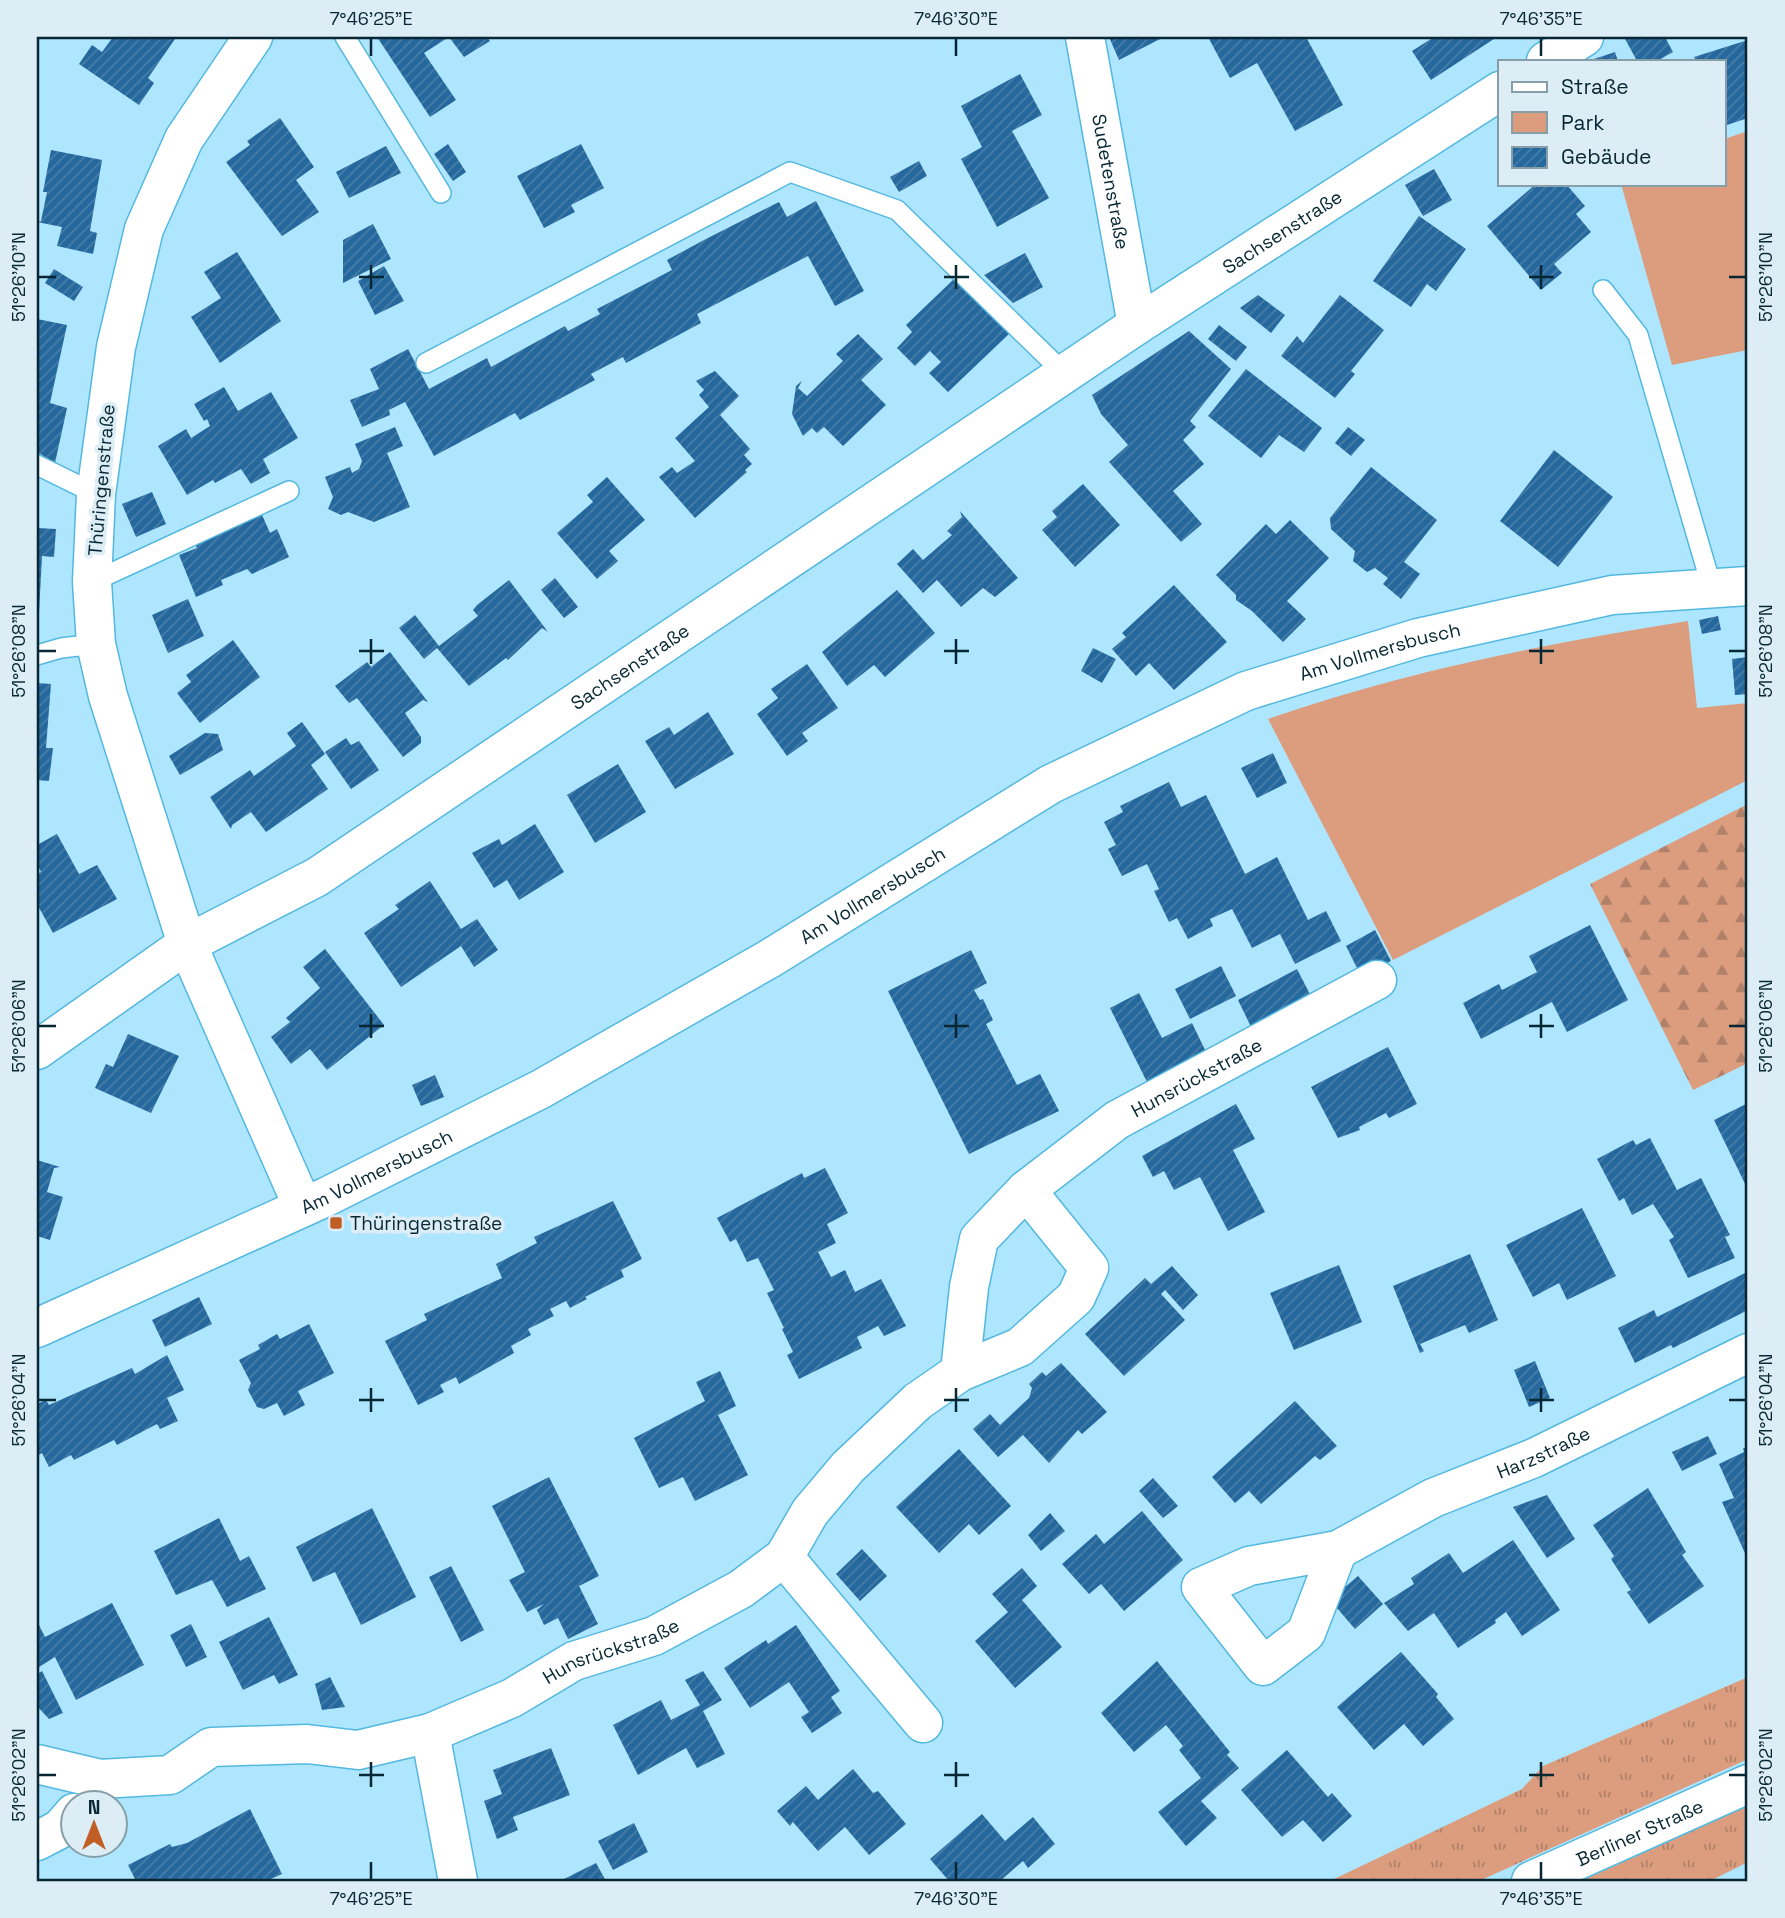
<svg xmlns="http://www.w3.org/2000/svg" width="1785" height="1918" font-family="'Space Grotesk',sans-serif">
<style>
.grass{fill:url(#grass-tufts)}
.forest{fill:url(#forest-firs)}
.green{fill:#dc9d7e}
.building{fill:url(#building-hatch)}
.lines{fill:none;stroke-linecap:round;stroke-linejoin:round}
.service-casing{stroke:#53b8df;stroke-width:22}
.minor-casing{stroke:#53b8df;stroke-width:41}
.tertiary-casing{stroke:#53b8df;stroke-width:41}
.service{stroke:#fff;stroke-width:19}
.minor{stroke:#fff;stroke-width:38}
.tertiary{stroke:#fff;stroke-width:38}
.ticks{fill:none;stroke:#062733;stroke-width:2.5}
.poi-dot{fill:#c15e26;stroke:#dcedf5;stroke-width:2.5}
.labels{text-anchor:middle;stroke-width:7;stroke-linejoin:round;paint-order:stroke}
.street-label{font-size:19px;fill:#062733;stroke:#dcedf5}
.poi-label{font-size:19px;fill:#062733;stroke:#dcedf5;text-anchor:start}
.neatline{fill:none;stroke:#062733;stroke-width:2.5}
.ticks-label{font-size:18px;text-anchor:middle;fill:#062733}
</style>
<defs>
<pattern id="grass-tufts" width="24" height="20" patternUnits="userSpaceOnUse" patternTransform="scale(1.75)"><rect width="24" height="20" fill="#dc9d7e"/><path d="M3 7l-1-3M5 7V3M7 7l1-3M15 17l-1-3M17 17v-4M19 17l1-3" fill="none" stroke="#b08068"/></pattern>
<pattern id="forest-firs" width="22" height="20" patternUnits="userSpaceOnUse" patternTransform="scale(1.75)"><rect width="22" height="20" fill="#dc9d7e"/><path d="M5 1l3.5 6h-7zM16 11l3.5 6h-7z" fill="#b08068"/></pattern>
<pattern id="building-hatch" width="6" height="6" patternUnits="userSpaceOnUse" patternTransform="scale(1.75)"><rect width="6" height="6" fill="#25689e"/><path d="M-1 1l2-2M0 6l6-6M5 7l2-2" fill="none" stroke="#497ea7"/></pattern>
</defs>
<rect width="100%" height="100%" fill="#afe6ff"/>
<path class="grass" d="M1748 1677V1759L1479 1881H1330L1522 1789 1543 1766Z
M1748 1806V1862L1710 1881H1581Z"/>
<path class="forest" d="M1748 804V1063L1693 1090 1590 884Z"/>
<path class="green" d="M1748 131V350L1672 365 1621 184H1724V139Z
M1688 621 1697 708 1748 703V780L1393 960 1268 719C1405 671 1545 644 1688 621Z"/>
<path class="building" d="M113 37 175 39 148 78 154 83 139 105 79 64 92 45 102 52Z
M377 37H449L424 53 456 100 430 117Z
M449 37H487L490 41 464 57Z
M1109 37H1164L1119 60Z
M1208 37H1306L1343 105 1295 131 1257 63 1230 78Z
M1434 37H1497L1431 80 1412 51Z
M1624 37H1665L1673 52 1657 61H1637Z
M1748 40V118L1724 126V61H1696L1694 57Z
M1615 52 1618 61H1588Z
M1020 74 1042 115 1012 131 1049 198 997 227 961 159 982 147 961 106Z
M280 118 314 167 296 180 319 212 282 236 226 162 250 145 247 141Z
M448 144 466 172 453 181 434 154Z
M581 144 604 188 571 205 575 212 544 228 517 176Z
M386 146 401 173 349 198 336 172Z
M51 150 102 160 90 231 97 233 93 254 57 246 62 227 37 222 41 221 47 192H43Z
M919 161 927 176 899 192 890 177Z
M1434 169 1452 200 1423 216 1405 185Z
M1536 184H1566L1585 206 1576 214 1591 232 1554 264 1562 273 1541 290 1487 226Z
M816 201 864 291 835 306 808 256 697 314 701 323 626 363 623 357 591 374 595 380 520 420 515 413 434 456 405 402 389 410 390 415 362 427 350 400 379 389 370 369 408 349 429 389 487 358 491 367 565 326 568 331 600 314 597 309 672 270 667 260 704 240 779 202 787 217Z
M1419 216 1466 249 1436 291 1427 284 1411 307 1373 281Z
M373 224 391 259 343 283V240Z
M237 252 281 321 220 363 191 317 221 298 204 272Z
M1025 253 1043 287 1013 303 984 275Z
M384 266 404 301 375 315 358 281Z
M54 269 83 287 74 301 45 283Z
M954 279 1010 333 948 392 929 373 941 362 930 351 915 366 897 348 912 332 906 325Z
M1258 295 1285 315 1271 333 1240 308Z
M1340 295 1384 330 1351 371 1355 374 1335 398 1281 356 1297 336 1303 343Z
M37 319 67 325 50 403 67 408 55 463 37 452Z
M1219 325 1247 347 1236 361 1208 339Z
M1189 331 1231 369 1190 421 1196 427 1183 440 1204 464 1173 491 1202 524 1181 542 1109 462 1128 445 1101 414 1092 395Z
M858 334 883 359 861 380 886 405 843 446 824 427 817 433 812 428 803 436 792 414 796 386 802 381 798 388 807 396 843 361 836 354Z
M1246 369 1322 428 1304 452 1279 435 1261 458 1208 416Z
M715 371 739 396 720 415 750 449 744 455 752 464 745 470 747 472 695 518 659 477 672 467 677 473 695 461 675 438 709 407 699 395 704 390 696 381Z
M224 387 238 411 271 392 298 438 263 459 270 473 251 484 241 469 215 483 213 480 187 495 158 446 186 429 191 438 210 426 207 419 204 421 194 404Z
M395 427 403 446 387 453 410 507 374 522 348 512 341 515 328 509 333 497 325 477 350 467 352 473 359 469 362 461 355 444Z
M1348 427 1365 440 1351 456 1335 443Z
M1554 450 1613 497 1558 567 1500 521Z
M1371 467 1437 520 1404 562 1420 574 1401 599 1383 584 1388 578 1375 568 1367 572 1353 561 1355 551 1331 529 1330 518Z
M607 477 645 520 609 551 618 561 597 579 557 533 593 502 587 495Z
M1083 484 1120 525 1075 567 1042 530 1057 517 1052 511Z
M152 492 166 524 136 537 122 504Z
M259 508 270 533 277 529 289 557 252 574 247 569 221 580 223 585 196 597 179 555 197 548 192 537Z
M960 511 1018 578 995 597 983 588 961 607 937 580 923 593 897 564 913 549 923 560 952 535 947 531 962 517Z
M1290 520 1329 558 1287 601 1306 619 1283 642 1252 611 1236 600V595L1216 575 1266 524 1276 534Z
M37 528 56 529 54 557 42 556 39 613H37Z
M555 578 578 607 564 618 541 590Z
M509 580 548 632 542 628 508 660 506 658 469 686 437 648 424 659 399 628 415 615 439 646 478 616 473 610 477 605Z
M1174 585 1227 642 1174 690 1149 663 1136 676 1112 649 1126 637 1122 633Z
M897 590 935 633 885 677 874 665 847 686 822 652Z
M188 599 204 636 168 653 152 615Z
M1718 616 1721 630 1702 634 1699 620Z
M233 640 260 677 200 723 177 693 191 682 186 675Z
M1093 648 1116 659 1102 683 1081 671Z
M390 652 428 702 423 700 405 713 421 737V743L403 757 357 698 349 703 335 686 367 662 371 667Z
M1748 657V694L1735 695 1732 659Z
M807 664 838 708 802 733 808 741 787 756 757 714 778 698 771 689Z
M37 683 51 684 46 748H53L49 781 37 780Z
M708 712 734 754 675 789 645 741 669 727 674 735Z
M302 722 325 754 311 765 328 789 266 832 251 812 232 825 231 829 210 797 250 770 254 776 296 746 287 733Z
M205 733 218 734 223 750 180 775 169 756Z
M346 738 351 745 359 741 379 770 351 789 325 752Z
M1273 753 1287 783 1257 798 1241 768Z
M618 764 646 812 595 843 567 795Z
M1169 782 1181 807 1206 795 1245 874 1277 857 1308 920 1326 911 1341 941 1295 964 1280 934 1252 948 1232 909 1210 919 1213 926 1188 939 1177 918 1169 922 1154 891 1159 889 1147 864 1122 876 1108 849 1116 845 1104 822 1123 812 1120 806Z
M535 824 564 872 519 900 507 880 494 888 472 853 499 839 502 845Z
M57 834 79 874 97 865 117 899 53 933 37 904V874L41 872 37 863V845Z
M430 881 461 929 477 919 498 950 474 967 461 946 401 987 364 933 399 909 395 905Z
M1590 925 1628 1000 1567 1032 1552 1002 1481 1039 1463 1003 1499 984 1502 990 1537 972 1529 956Z
M1375 930 1391 961 1361 976 1346 946Z
M325 949 384 1025 327 1070 310 1049 291 1064 271 1037 290 1022 286 1018 320 988 303 967Z
M971 950 987 983 974 990 980 1000 983 999 993 1020 986 1024 1017 1085 1040 1074 1059 1111 969 1154 888 991Z
M1221 966 1236 996 1190 1019 1175 989Z
M1297 969 1313 1000 1253 1031 1238 1000Z
M1139 993 1162 1038 1192 1023 1207 1054 1148 1084 1110 1008Z
M128 1034 179 1056 151 1113 95 1088 106 1064 113 1067Z
M1388 1047 1417 1104 1389 1118 1386 1113 1359 1127 1360 1130 1338 1138 1311 1087Z
M435 1075 444 1097 421 1106 412 1085Z
M1748 1103V1190L1714 1120Z
M1236 1104 1255 1139 1233 1150 1265 1212 1228 1231 1200 1177 1174 1190 1164 1171 1153 1177 1142 1156Z
M1650 1138 1677 1190 1701 1178 1730 1235 1725 1237 1735 1258 1688 1278 1669 1240 1674 1237 1653 1204 1632 1215 1624 1198 1619 1201 1597 1159 1633 1140 1636 1145Z
M37 1160 60 1167 54 1168 47 1192 63 1197 50 1240 37 1236Z
M825 1168 848 1213 827 1224 836 1243 818 1252 831 1277 845 1270 855 1292 881 1279 906 1326 884 1336 878 1326 857 1337 862 1348 799 1379 787 1355 793 1352 782 1329 784 1328 767 1293 774 1290 758 1258 747 1262 736 1239 730 1242 717 1218 802 1173 804 1178Z
M613 1201 642 1259 621 1270 624 1277 585 1297 587 1299 570 1308 566 1301 550 1309 554 1316 528 1329 531 1335 511 1346 514 1353 459 1384 456 1377 440 1385 444 1392 418 1405 385 1341 427 1320 424 1314 502 1278 496 1264 537 1243 534 1237Z
M1582 1208 1616 1276 1567 1300 1559 1283 1533 1297 1506 1245Z
M1470 1254 1498 1320 1469 1333 1465 1325 1420 1344 1424 1351 1420 1353 1393 1286Z
M1339 1265 1362 1322 1294 1350 1270 1293Z
M1172 1266 1198 1295 1183 1310 1165 1290 1161 1294 1185 1320 1124 1376 1085 1334 1145 1278 1151 1284Z
M1745 1273 1748 1280V1310L1673 1348 1671 1345 1635 1363 1618 1328 1654 1310 1657 1317Z
M199 1297 212 1324 165 1347 152 1320Z
M309 1324 334 1373 298 1391 305 1405 284 1416 277 1403 264 1409 257 1407 248 1390 251 1383 239 1360 260 1349 258 1345 277 1334 280 1339Z
M167 1355 184 1390 167 1398 178 1421 160 1429 157 1424 117 1445 114 1440 74 1460 71 1455 49 1467 42 1453 37 1456V1404L46 1400 49 1405 132 1368 135 1374Z
M1535 1361 1550 1398 1529 1407 1514 1370Z
M1061 1363 1107 1412 1082 1434 1078 1430 1049 1463 1023 1435 998 1457 973 1429 990 1414 1000 1425 1029 1398 1032 1388 1029 1384 1042 1372 1046 1376Z
M720 1371 736 1406 718 1415 748 1475 695 1501 683 1477 659 1488 634 1438 705 1401 696 1382Z
M1295 1401 1337 1446 1320 1460 1315 1456 1261 1504 1249 1491 1235 1503 1212 1477Z
M1708 1436 1717 1454 1682 1471 1672 1452Z
M1748 1447V1560L1722 1502 1734 1498 1719 1464 1744 1452 1743 1448Z
M959 1449 1011 1506 979 1535 969 1524 939 1553 896 1507Z
M549 1477 599 1576 579 1586 598 1624 568 1639 558 1618 544 1625 537 1610 544 1604 527 1612 509 1580 525 1572 492 1506Z
M1153 1478 1178 1506 1163 1518 1139 1491Z
M1648 1488 1686 1552 1682 1555 1704 1586 1649 1624 1627 1592 1631 1590 1611 1559 1614 1556 1593 1525Z
M1547 1495 1575 1539 1547 1558 1513 1507Z
M372 1508 416 1597 361 1625 335 1572 313 1582 296 1547Z
M1142 1511 1183 1560 1124 1611 1101 1584 1089 1594 1062 1564 1096 1534 1104 1544Z
M1050 1513 1065 1531 1041 1551 1028 1535Z
M219 1518 240 1561 249 1556 266 1589 227 1607 212 1580 176 1595 154 1551Z
M1513 1540 1560 1610 1522 1636 1506 1612 1495 1620 1496 1623 1458 1648 1434 1613 1408 1631 1384 1603 1414 1584 1411 1578 1449 1553 1463 1573Z
M862 1549 887 1576 860 1601 836 1574Z
M451 1566 484 1630 461 1642 429 1577Z
M1022 1568 1037 1586 1022 1600 1062 1647 1015 1688 975 1641 1008 1612 992 1594Z
M1358 1576 1383 1604 1355 1629 1330 1600Z
M112 1603 144 1665 76 1700 55 1657 39 1667 37 1621 45 1637Z
M269 1617 298 1675 279 1684 274 1675 243 1690 219 1642Z
M191 1624 207 1657 186 1667 170 1635Z
M796 1625 840 1691 831 1697 842 1713 812 1733 801 1717 809 1712 789 1682 750 1708 724 1668 766 1640 768 1644Z
M1401 1652 1438 1694 1436 1697 1454 1719 1423 1746 1404 1724 1374 1750 1337 1707Z
M1157 1661 1230 1752 1227 1755 1239 1768 1201 1801 1217 1818 1186 1846 1158 1812 1201 1778 1179 1750 1183 1746 1166 1725 1134 1752 1101 1713Z
M42 1671 63 1713 49 1719 37 1706V1674Z
M703 1671 722 1700 703 1711 725 1754 697 1768 686 1748 638 1775 613 1725 661 1700 671 1720 700 1705 685 1680Z
M330 1677 345 1707 322 1710 315 1684Z
M551 1748 570 1795 513 1817 518 1830 497 1839 484 1801 502 1794 493 1770Z
M1287 1750 1328 1797 1332 1793 1352 1816 1323 1842 1303 1820 1282 1837 1241 1790Z
M853 1769 873 1793 878 1791 906 1824 869 1855 845 1827 818 1851 793 1822 790 1826 777 1811 806 1786 818 1800Z
M250 1809 282 1874 266 1881H136L128 1865 170 1844 172 1847 187 1843Z
M982 1814 1005 1841 1033 1817 1055 1844 1028 1868 1023 1861 1000 1881H949L930 1859Z
M634 1823 648 1852 613 1870 598 1841Z
M596 1863 606 1881H560Z"/>
<g class="lines">
<g class="service-casing">
<path id="service" d="M345 37 441 193
M1603 290 1638 335 1712 588
M426 363 790 172 897 210 1065 374
M37 465 96 494
M92 582 289 491
M37 655 61 648 96 644"/>
</g>
<g class="minor-casing">
<g id="minor">
<path d="M253 37 184 139 144 229 116 347 96 494 92 582 96 644 108 696 187 944 303 1207"/>
<path id="s1" d="M1085 37 1137 325"/>
<path d="M1546 61 1584 37"/>
<path id="s2" d="M37 1050 187 944 317 877 1137 325 1500 91"/>
<path id="s3" d="M1026 1190 1117 1120 1377 980"/>
<path id="s4" d="M37 1328 326 1197 541 1089 769 959 1051 784 1246 691 1418 638 1612 595 1748 586"/>
<path id="s5" d="M1338 1550 1306 1633 1263 1666 1201 1587 1249 1566 1338 1550 1433 1498 1534 1458 1748 1353"/>
<path d="M784 1557 923 1723"/>
<path d="M37 1764 100 1779 170 1775 211 1747 307 1744 358 1750 430 1733"/>
<path d="M37 1841 60 1829 74 1813"/>
<path id="s6" d="M458 1881 430 1733 512 1698 574 1661 654 1636 741 1589 784 1557 810 1512 848 1467 918 1401 960 1372 1020 1347 1076 1297 1089 1268 1026 1190 979 1239 969 1287 960 1372"/>
</g>
</g>
<g class="tertiary-casing">
<g id="tertiary">
<path id="s7" d="M1531 1881 1748 1784"/>
</g>
</g>
<use href="#service" class="service"/>
<use href="#minor" class="minor"/>
<use href="#tertiary" class="tertiary"/>
</g>
<path class="ticks" d="M371 38V56M956 38V56M1541 38V56M371 265V289M956 265V289M1541 265V289M38 277H56M359 277H384M944 277H969M1529 277H1554M1729 277H1746M371 639V664M956 639V664M1541 639V664M38 651H56M359 651H384M944 651H969M1529 651H1554M1729 651H1746M371 1014V1038M956 1014V1038M1541 1014V1038M38 1026H56M359 1026H384M944 1026H969M1529 1026H1554M1729 1026H1746M371 1388V1412M956 1388V1412M1541 1388V1412M38 1400H56M359 1400H384M944 1400H969M1529 1400H1554M1729 1400H1746M371 1762V1787M956 1762V1787M1541 1762V1787M38 1775H56M359 1775H384M944 1775H969M1529 1775H1554M1729 1775H1746M371 1862V1880M956 1862V1880M1541 1862V1880"/>
<rect class="poi-dot" x="329" y="1216" width="14" height="14" rx="3.5"/>
<g class="labels">
<g class="street-label">
<text dy="7" stroke="none"><textPath href="#s1" startOffset="147">Sudetenstraße</textPath></text>
<text dy="7" stroke="none"><textPath href="#s2" startOffset="1491">Sachsenstraße</textPath></text>
<text transform="translate(101 480) rotate(-85)" y="7">Thüringenstraße</text>
<text dy="7" stroke="none"><textPath href="#s4" startOffset="1508">Am Vollmersbusch</textPath></text>
<text dy="7" stroke="none"><textPath href="#s2" startOffset="707">Sachsenstraße</textPath></text>
<text dy="7" stroke="none"><textPath href="#s4" startOffset="942">Am Vollmersbusch</textPath></text>
<text dy="7" stroke="none"><textPath href="#s3" startOffset="205">Hunsrückstraße</textPath></text>
<text dy="7" stroke="none"><textPath href="#s4" startOffset="374">Am Vollmersbusch</textPath></text>
<text dy="7" stroke="none"><textPath href="#s5" startOffset="614">Harzstraße</textPath></text>
<text dy="7" stroke="none"><textPath href="#s6" startOffset="350">Hunsrückstraße</textPath></text>
<text dy="7" stroke="none"><textPath href="#s7" startOffset="119">Berliner Straße</textPath></text>
</g>
<g class="poi-label">
<text x="350" y="1230">Thüringenstraße</text>
</g>
</g>
<rect width="1785" height="1918" fill="none" stroke="#dcedf5" stroke-width="77"/>
<rect x="1498" y="60" width="228" height="126" fill="#dcedf5" stroke="#869ea7" stroke-width="2"/>
<rect x="1512" y="82" width="35" height="10" fill="#ffffff" stroke="#869ea7" stroke-width="2"/>
<text x="1561" y="94" font-size="21" fill="#062733">Straße</text>
<rect x="1512" y="112" width="35" height="21" fill="#dc9d7e" stroke="#869ea7" stroke-width="2"/>
<text x="1561" y="130" font-size="21" fill="#062733">Park</text>
<rect x="1512" y="147" width="35" height="21" fill="url(#building-hatch)" stroke="#869ea7" stroke-width="2"/>
<text x="1561" y="164" font-size="21" fill="#062733">Gebäude</text>
<g transform="translate(94 1824)"><circle r="33" fill="#dcedf5" stroke="#869ea7" stroke-width="2"/>
<path d="M0-5L12 26L0 18L-12 26Z" fill="#c15e26"/>
<text y="-10" font-size="19" font-weight="bold" text-anchor="middle" fill="#062733">N</text>
</g>
<rect x="38" y="38" width="1708" height="1842" class="neatline"/>
<g class="ticks-label">
<text x="371" y="25">7°46'25"E</text>
<text x="956" y="25">7°46'30"E</text>
<text x="1541" y="25">7°46'35"E</text>
<text transform="translate(19 277) rotate(-90)" y="6">51°26'10"N</text>
<text transform="translate(1766 277) rotate(-90)" y="6">51°26'10"N</text>
<text transform="translate(19 651) rotate(-90)" y="6">51°26'08"N</text>
<text transform="translate(1766 651) rotate(-90)" y="6">51°26'08"N</text>
<text transform="translate(19 1026) rotate(-90)" y="6">51°26'06"N</text>
<text transform="translate(1766 1026) rotate(-90)" y="6">51°26'06"N</text>
<text transform="translate(19 1400) rotate(-90)" y="6">51°26'04"N</text>
<text transform="translate(1766 1400) rotate(-90)" y="6">51°26'04"N</text>
<text transform="translate(19 1775) rotate(-90)" y="6">51°26'02"N</text>
<text transform="translate(1766 1775) rotate(-90)" y="6">51°26'02"N</text>
<text x="371" y="1905">7°46'25"E</text>
<text x="956" y="1905">7°46'30"E</text>
<text x="1541" y="1905">7°46'35"E</text>
</g>
</svg>
